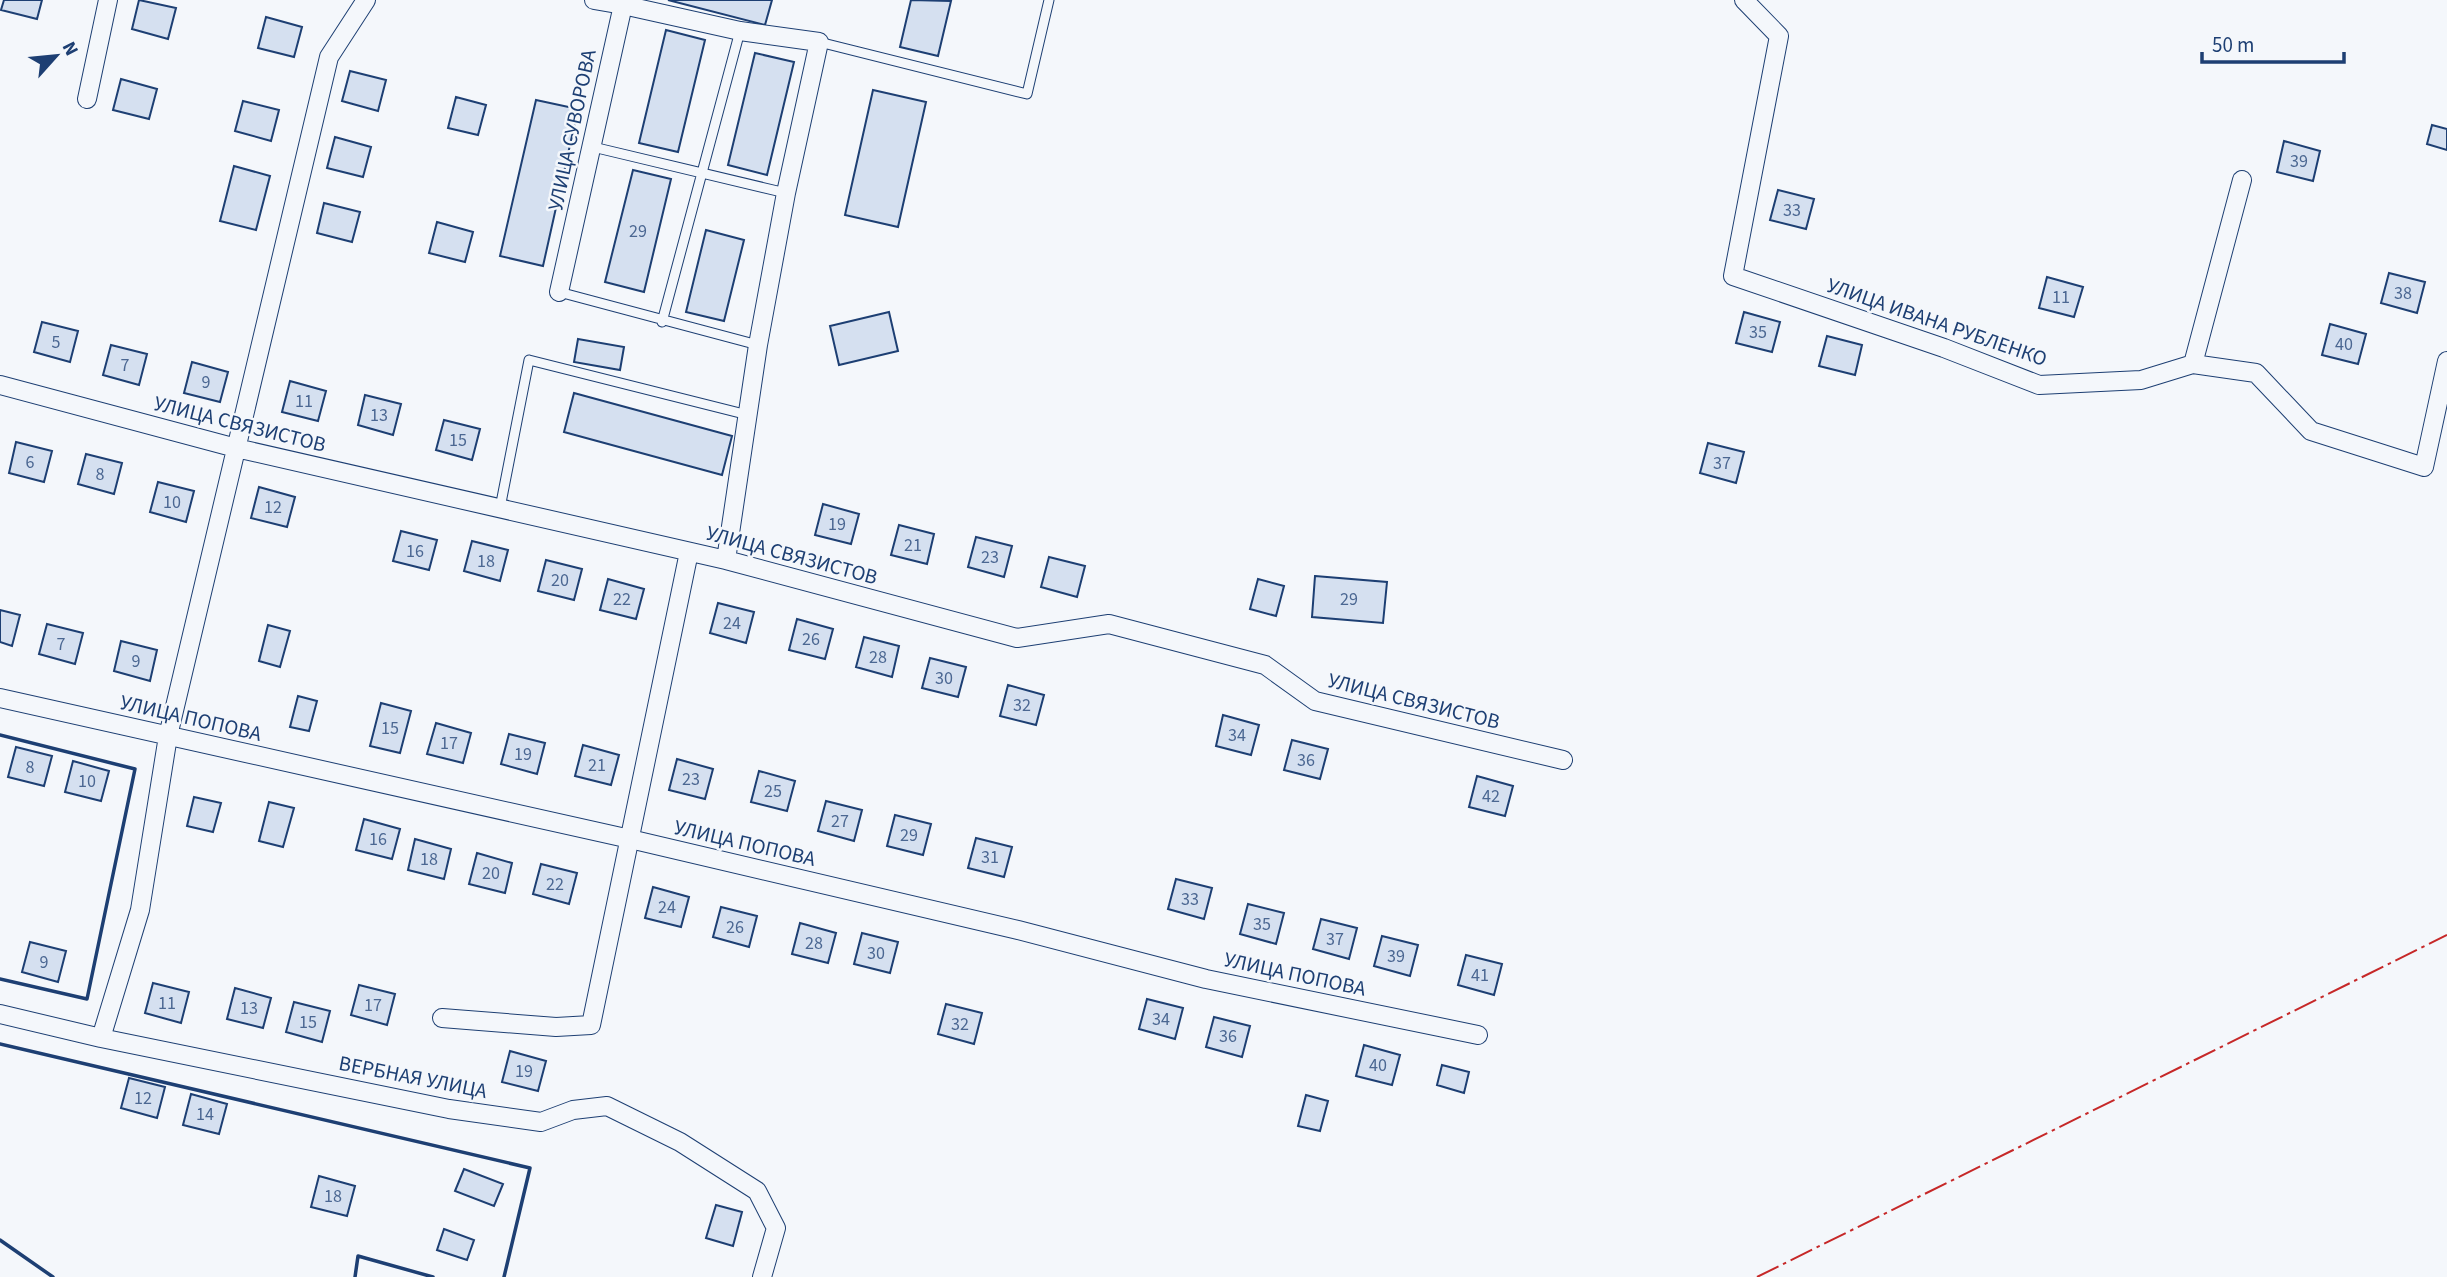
<svg xmlns="http://www.w3.org/2000/svg" width="2447" height="1277" font-family="'Source Sans 3',sans-serif">
<style>
.building{fill:#d5e0f0;stroke:#1d3f73;stroke-width:2}
.lines{fill:none;stroke-linecap:round;stroke-linejoin:round}
.lane-casing{stroke:#1d3f73;stroke-width:11}
.street-casing{stroke:#1d3f73;stroke-width:20}
.lane{stroke:#f4f7fb;stroke-width:9}
.street{stroke:#f4f7fb;stroke-width:18}
.wall{stroke:#1d3f73;stroke-width:3.5}
.power{stroke:#c62828;stroke-width:2;stroke-dasharray:24 5 3.5 5;stroke-linecap:butt}
.labels{text-anchor:middle;stroke-width:5;stroke-linejoin:round;paint-order:stroke}
.number-label{font-size:18px;fill:#4b6792}
.street-label{font-size:21px;fill:#1d3f73;stroke:#f4f7fb}
</style>
<rect width="100%" height="100%" fill="#f4f7fb"/>
<path class="building" d="M4 0H42L37 19 1 10Z
M139 0 176 8 168 39 132 29Z
M668 0H772L765 25Z
M911 0 951 1 938 56 900 47Z
M266 17 302 27 294 57 258 48Z
M666 30 705 40 678 152 639 143Z
M755 53 794 62 767 175 728 165Z
M350 71 386 80 378 111 342 101Z
M121 79 157 89 149 119 113 110Z
M873 90 926 102 898 227 845 215Z
M456 97 486 105 478 135 448 128Z
M536 100 578 109 543 266 500 256Z
M243 101 279 110 271 141 235 131Z
M2432 125 2447 129V150L2427 144Z
M335 137 371 147 363 177 327 168Z
M2284 141 2320 151 2313 181 2277 172Z
M234 166 270 176 256 230 220 221Z
M633 170 671 179 644 292 605 282Z
M1778 190 1814 199 1806 229 1770 220Z
M324 203 360 212 352 242 317 233Z
M437 222 473 232 465 262 429 253Z
M706 230 744 240 724 321 686 312Z
M2389 273 2425 282 2417 313 2381 303Z
M2047 277 2083 287 2074 317 2039 308Z
M889 312 898 351 839 365 830 326Z
M1744 312 1780 322 1772 352 1736 343Z
M42 322 78 331 70 362 34 352Z
M2330 324 2366 334 2358 364 2322 355Z
M1827 336 1862 345 1855 375 1819 366Z
M578 339 624 347 620 370 574 362Z
M111 345 147 354 139 385 103 375Z
M192 362 228 372 220 402 184 393Z
M290 381 326 391 318 421 282 412Z
M574 393 732 436 722 475 564 432Z
M365 395 401 404 393 435 358 425Z
M444 420 480 429 472 460 436 450Z
M16 442 52 451 44 482 9 473Z
M1708 443 1744 452 1736 483 1700 473Z
M86 454 122 463 114 494 78 484Z
M158 482 194 491 186 522 150 512Z
M259 487 295 497 287 527 251 518Z
M823 504 859 514 851 544 815 535Z
M899 525 934 534 927 564 891 555Z
M401 531 437 540 429 570 393 561Z
M976 537 1012 546 1004 577 968 567Z
M472 541 508 550 500 581 464 571Z
M1049 557 1085 566 1077 597 1041 587Z
M546 560 582 569 574 600 538 591Z
M1315 576 1387 582 1383 623 1312 617Z
M608 579 644 589 636 619 600 610Z
M1258 579 1284 586 1276 616 1250 609Z
M718 603 754 612 746 643 710 633Z
M0 610 20 615 12 646 0 642Z
M797 619 833 629 825 659 789 650Z
M47 624 83 633 75 664 39 654Z
M268 625 290 631 280 667 259 661Z
M864 637 899 646 892 677 856 667Z
M121 641 157 650 150 681 114 671Z
M930 658 966 667 958 697 922 688Z
M1008 685 1044 695 1036 725 1000 716Z
M298 696 317 701 309 731 290 727Z
M381 703 411 711 400 753 370 746Z
M1223 715 1259 725 1251 755 1216 746Z
M436 723 471 733 463 763 427 754Z
M509 734 545 743 537 774 501 764Z
M1292 740 1328 749 1320 779 1284 770Z
M583 745 619 755 611 785 575 776Z
M16 747 52 756 44 786 8 777Z
M677 759 713 769 705 799 669 790Z
M73 761 109 771 101 801 65 792Z
M759 771 795 781 787 811 751 802Z
M1477 776 1513 786 1505 816 1469 807Z
M194 797 221 803 213 832 187 826Z
M826 801 862 810 854 841 818 831Z
M269 802 294 808 283 847 259 841Z
M895 815 931 824 923 855 887 846Z
M364 819 400 829 392 859 356 850Z
M976 838 1012 847 1004 877 968 868Z
M415 839 451 849 444 879 408 870Z
M477 853 512 863 505 893 469 884Z
M541 864 577 873 569 904 533 894Z
M1176 879 1212 888 1204 919 1168 909Z
M653 887 689 897 681 927 645 918Z
M1248 904 1284 913 1276 944 1240 934Z
M721 907 757 916 749 947 713 937Z
M1321 919 1357 928 1349 959 1313 949Z
M800 923 836 933 828 963 792 954Z
M862 933 898 942 890 973 854 964Z
M1382 936 1418 945 1410 976 1374 966Z
M30 942 66 951 58 982 22 972Z
M1466 955 1502 964 1494 995 1458 985Z
M153 983 189 992 181 1023 145 1013Z
M359 985 395 994 387 1025 351 1015Z
M235 988 271 998 263 1028 227 1019Z
M1147 999 1183 1008 1175 1039 1139 1029Z
M294 1002 330 1011 322 1042 286 1032Z
M946 1004 982 1013 974 1044 938 1034Z
M1214 1017 1250 1026 1242 1057 1206 1047Z
M1364 1045 1400 1055 1392 1085 1356 1076Z
M510 1051 546 1061 538 1091 502 1082Z
M1442 1065 1469 1072 1464 1093 1437 1085Z
M129 1078 165 1087 157 1118 121 1108Z
M191 1094 227 1104 219 1134 183 1125Z
M1306 1095 1328 1101 1320 1131 1298 1126Z
M464 1169 503 1184 494 1206 455 1191Z
M319 1176 355 1186 347 1216 311 1207Z
M716 1205 742 1212 733 1246 706 1238Z
M444 1229 474 1240 467 1260 437 1250Z"/>
<g class="lines">
<g class="lane-casing">
<path id="lane" d="M819 42 1027 94 1049 0
M593 147 786 193
M559 292 758 345
M662 322 740 31
M500 508 529 360 748 415"/>
</g>
<g class="street-casing">
<path id="street" d="M1744 0 1779 36 1733 276 1944 348 2039 385 2141 380 2193 364 2256 373 2311 431 2424 467 2447 361
M623 5 740 31 819 42 786 193 758 345 726 560
M87 99 108 0
M559 292 623 5 594 0
M2193 364 2242 180
M0 385 236 448 726 560 1017 638 1109 624 1265 665 1315 701 1563 760
M0 698 630 839 1018 930 1206 979 1478 1035
M0 1014 101 1038 449 1109 541 1122 573 1110 607 1106 680 1142 757 1191 776 1228 762 1277
M442 1018 556 1027 591 1025 689 552
M101 1038 140 910 168 736 329 57 366 0"/>
</g>
<use href="#lane" class="lane"/>
<use href="#street" class="street"/>
<path class="wall" d="M0 735 135 769 87 999 0 979
M0 1044 530 1168 504 1277
M0 1240 53 1277
M355 1277 358 1256 433 1277"/>
<path class="power" d="M1757 1277 2447 935"/>
</g>
<g class="labels">
<g class="number-label">
<text x="2299" y="167">39</text>
<text x="1792" y="216">33</text>
<text x="638" y="237">29</text>
<text x="2403" y="299">38</text>
<text x="2061" y="303">11</text>
<text x="1758" y="338">35</text>
<text x="56" y="348">5</text>
<text x="2344" y="350">40</text>
<text x="125" y="371">7</text>
<text x="206" y="388">9</text>
<text x="304" y="407">11</text>
<text x="379" y="421">13</text>
<text x="458" y="446">15</text>
<text x="30" y="468">6</text>
<text x="1722" y="469">37</text>
<text x="100" y="480">8</text>
<text x="172" y="508">10</text>
<text x="273" y="513">12</text>
<text x="837" y="530">19</text>
<text x="913" y="551">21</text>
<text x="415" y="557">16</text>
<text x="990" y="563">23</text>
<text x="486" y="567">18</text>
<text x="560" y="586">20</text>
<text x="622" y="605">22</text>
<text x="1349" y="605">29</text>
<text x="732" y="629">24</text>
<text x="811" y="645">26</text>
<text x="61" y="650">7</text>
<text x="878" y="663">28</text>
<text x="136" y="667">9</text>
<text x="944" y="684">30</text>
<text x="1022" y="711">32</text>
<text x="390" y="734">15</text>
<text x="1237" y="741">34</text>
<text x="449" y="749">17</text>
<text x="523" y="760">19</text>
<text x="1306" y="766">36</text>
<text x="597" y="771">21</text>
<text x="30" y="773">8</text>
<text x="691" y="785">23</text>
<text x="87" y="787">10</text>
<text x="773" y="797">25</text>
<text x="1491" y="802">42</text>
<text x="840" y="827">27</text>
<text x="909" y="841">29</text>
<text x="378" y="845">16</text>
<text x="990" y="863">31</text>
<text x="429" y="865">18</text>
<text x="491" y="879">20</text>
<text x="555" y="890">22</text>
<text x="1190" y="905">33</text>
<text x="667" y="913">24</text>
<text x="1262" y="930">35</text>
<text x="735" y="933">26</text>
<text x="1335" y="945">37</text>
<text x="814" y="949">28</text>
<text x="876" y="959">30</text>
<text x="1396" y="962">39</text>
<text x="44" y="968">9</text>
<text x="1480" y="981">41</text>
<text x="167" y="1009">11</text>
<text x="373" y="1011">17</text>
<text x="249" y="1014">13</text>
<text x="1161" y="1025">34</text>
<text x="308" y="1028">15</text>
<text x="960" y="1030">32</text>
<text x="1228" y="1042">36</text>
<text x="1378" y="1071">40</text>
<text x="524" y="1077">19</text>
<text x="143" y="1104">12</text>
<text x="205" y="1120">14</text>
<text x="333" y="1202">18</text>
</g>
<g class="street-label">
<text transform="translate(572 130) rotate(-78)" y="7">УЛИЦА СУВОРОВА</text>
<text transform="translate(1937 322) rotate(19)" y="7">УЛИЦА ИВАНА РУБЛЕНКО</text>
<text transform="translate(240 424) rotate(14)" y="7">УЛИЦА СВЯЗИСТОВ</text>
<text transform="translate(792 555) rotate(15)" y="7">УЛИЦА СВЯЗИСТОВ</text>
<text transform="translate(1414 701) rotate(14)" y="7">УЛИЦА СВЯЗИСТОВ</text>
<text transform="translate(191 718) rotate(13)" y="7">УЛИЦА ПОПОВА</text>
<text transform="translate(745 843) rotate(13)" y="7">УЛИЦА ПОПОВА</text>
<text transform="translate(1295 974) rotate(12)" y="7">УЛИЦА ПОПОВА</text>
<text transform="translate(413 1077) rotate(11)" y="7">ВЕРБНАЯ УЛИЦА</text>
</g>
</g>
<g transform="translate(56 56) rotate(63)" stroke="#f4f7fb" stroke-width="5" paint-order="stroke">
<path d="M0-5L12 26L0 18L-12 26Z" fill="#1d3f73"/>
<text y="-10" font-size="19" font-weight="bold" text-anchor="middle" fill="#1d3f73">N</text>
</g>
<path d="M2202 52v10h142v-10" fill="none" stroke="#1d3f73" stroke-width="3.5"/>
<text x="2212" y="52" font-size="21" fill="#1d3f73" stroke="#f4f7fb" stroke-width="5" paint-order="stroke">50 m</text>
</svg>
